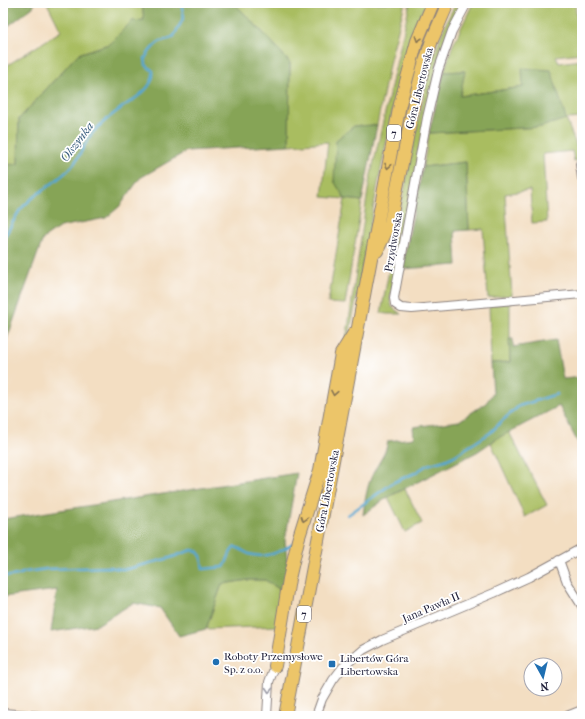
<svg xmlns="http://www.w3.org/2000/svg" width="585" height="719" font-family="'IM FELL French Canon',serif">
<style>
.green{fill:#a9bd61;stroke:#66704e}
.forest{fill:#86a457;stroke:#546349}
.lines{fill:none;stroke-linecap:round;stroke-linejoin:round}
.stream{stroke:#57a7d1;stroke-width:2.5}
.minor-casing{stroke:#8a807e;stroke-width:10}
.highway-casing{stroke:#8a807e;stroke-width:14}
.minor{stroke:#fff;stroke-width:8}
.highway{stroke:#ecc569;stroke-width:12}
.oneway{stroke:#877452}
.oneway2{stroke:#9c9ca7}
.poi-dot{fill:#1f6fb2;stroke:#fff;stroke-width:1.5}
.labels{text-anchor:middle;stroke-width:3.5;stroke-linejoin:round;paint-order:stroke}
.shield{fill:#fff;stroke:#646476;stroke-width:1}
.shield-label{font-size:10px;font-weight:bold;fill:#22223b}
.street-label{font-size:11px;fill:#22223b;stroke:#fff}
.poi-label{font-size:11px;fill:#22223b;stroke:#fff;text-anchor:start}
.water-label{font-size:12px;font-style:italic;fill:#3a5e7e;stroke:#fff}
</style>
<rect width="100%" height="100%" fill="#fff"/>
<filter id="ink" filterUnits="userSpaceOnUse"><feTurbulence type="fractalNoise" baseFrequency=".025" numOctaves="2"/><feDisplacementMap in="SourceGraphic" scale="8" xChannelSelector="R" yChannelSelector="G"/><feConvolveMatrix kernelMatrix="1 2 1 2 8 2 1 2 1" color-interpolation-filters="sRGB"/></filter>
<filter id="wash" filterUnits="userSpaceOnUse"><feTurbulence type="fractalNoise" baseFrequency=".012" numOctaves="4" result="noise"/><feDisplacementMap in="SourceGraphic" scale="16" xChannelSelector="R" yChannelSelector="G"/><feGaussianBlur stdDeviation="0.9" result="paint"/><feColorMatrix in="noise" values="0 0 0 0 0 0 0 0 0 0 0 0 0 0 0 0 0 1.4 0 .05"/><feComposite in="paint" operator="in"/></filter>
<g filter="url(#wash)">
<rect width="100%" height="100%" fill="#f3dec2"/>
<path class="green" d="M47 3H142L144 20 132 22 109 44 78 54 19 119 18 164 3 165V68L61 31Z
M234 3H405L390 60 377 125 354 126 345 199 362 201 345 304 328 303 345 199 322 197 328 142 289 145 290 63 273 43Z
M410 3H426L410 40 399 79 377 189 343 369 340 368 348 328 369 183Z
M456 3H464L438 60 403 241 390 299 392 307 401 314H387L381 313C392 254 403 195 415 136 425 91 433 44 456 3Z
M473 3H575L581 53 556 56 559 63 582 60V118L566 119 582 160 574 161 572 151 543 154 547 222 532 223 530 190 505 194 512 295 488 298 483 229 469 230 466 162 423 167 429 133 541 127 523 87 460 96 464 71 444 72 452 47Z
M510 303V362L491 363 489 305Z
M509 432 547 505 525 517 491 443 496 439Z
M405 489 422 523 405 532 388 497Z
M248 580H265L284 592 280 626 206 629 222 584Z"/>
<path class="forest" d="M3 3H35L33 7 3 30Z
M142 3H234L273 43 290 63 289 145 187 151 140 178 120 206 106 218 60 227 43 239 3 350V165L18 164 19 119 78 54 109 44 132 21 144 20Z
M522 68 551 70 566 119 541 127 429 133 444 72 465 71 460 96 523 87Z
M377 125 362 201 345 199 334 181 336 140 354 126Z
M466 162 469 230 455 231 457 265 402 269 423 167Z
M509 339H513V347L556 340 563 379 582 377V451L559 406 496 439 477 452 388 497 363 515C365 502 366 490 371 478 376 465 386 455 388 441L414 438 413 427 459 421 486 403 493 393 491 363 510 362Z
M297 473 285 541 288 567 284 592 265 580H248L222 584 206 629 179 636 160 608 133 603 97 625 51 632 57 590 3 597V519Z"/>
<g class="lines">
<path class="stream" d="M3 239C9 230 14 219 20 210 35 192 58 183 73 165 80 156 84 145 90 136 99 124 112 115 124 106 136 98 155 87 153 71L146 65 145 58C149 52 154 44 161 41 166 39 170 40 174 36L184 17 181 3
M348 515 394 482 415 473 427 465 445 460 454 456 490 433 502 421 519 406 557 394
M3 576H10L18 575 25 572 47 569 109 567 120 569H127L170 558 183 553 192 550 197 551 201 556 203 569 224 567C229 560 228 552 235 547 240 548 244 552 249 554 266 559 279 552 293 544"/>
</g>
</g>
<g filter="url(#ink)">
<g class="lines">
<g class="minor-casing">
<path id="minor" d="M467 3 452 31 438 71 427 118 394 298 395 304 401 308 412 309 582 294
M580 164 582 178
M559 560 567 582 582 606
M3 713 41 716
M267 716 269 682 275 666
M316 716 322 699 333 680 343 667 363 650 382 640 494 593 529 577 582 548
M567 716 582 710"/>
</g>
<g class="highway-casing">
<path id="highway" d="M377 251 390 223 414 103 423 68 432 40 448 3
M275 666 289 579 298 540 320 470 341 354 354 333
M285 716 400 104 417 41 433 3"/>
</g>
<use href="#minor" class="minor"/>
<use href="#highway" class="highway"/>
</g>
<defs><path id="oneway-chevron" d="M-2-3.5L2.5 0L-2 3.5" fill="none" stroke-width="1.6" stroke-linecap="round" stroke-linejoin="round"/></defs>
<g class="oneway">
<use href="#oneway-chevron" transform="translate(418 39) rotate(109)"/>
<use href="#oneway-chevron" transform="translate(388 166) rotate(101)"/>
<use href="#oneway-chevron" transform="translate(334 393) rotate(100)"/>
<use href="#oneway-chevron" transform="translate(304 519) rotate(108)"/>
</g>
<use class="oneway2" href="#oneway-chevron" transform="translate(269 690) rotate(95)"/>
</g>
<g class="poi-dot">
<circle cx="216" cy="662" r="4"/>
<rect x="328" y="660" width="8" height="8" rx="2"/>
</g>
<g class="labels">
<g class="shield">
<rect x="387" y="125" width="14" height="16" rx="3"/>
<rect x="297" y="606" width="14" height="16" rx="3"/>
</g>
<g class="shield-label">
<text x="394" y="137">7</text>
<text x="304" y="618">7</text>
</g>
<g class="street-label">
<text transform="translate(419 88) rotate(-76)" y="4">Góra Libertowska</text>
<text transform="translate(393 242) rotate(-80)" y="4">Przydworska</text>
<text transform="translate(327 491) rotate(-79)" y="4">Góra Libertowska</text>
<text transform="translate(431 607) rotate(-23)" y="4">Jana Pawła II</text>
</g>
<g class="poi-label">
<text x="224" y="660">Roboty Przemysłowe<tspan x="224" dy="13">Sp. z o.o.</tspan></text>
<text x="340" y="662">Libertów Góra<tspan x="340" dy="13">Libertowska</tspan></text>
</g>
<g class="water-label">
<text transform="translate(77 142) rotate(-53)" y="4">Olszynka</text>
</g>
</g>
<rect width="585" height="719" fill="none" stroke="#fff" stroke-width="16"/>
<g transform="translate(543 677) rotate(172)"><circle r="19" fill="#ffffff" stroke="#a7a7b1"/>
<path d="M0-3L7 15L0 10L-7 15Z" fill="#1f6fb2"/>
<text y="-6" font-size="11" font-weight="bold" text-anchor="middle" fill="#22223b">N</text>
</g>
</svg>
